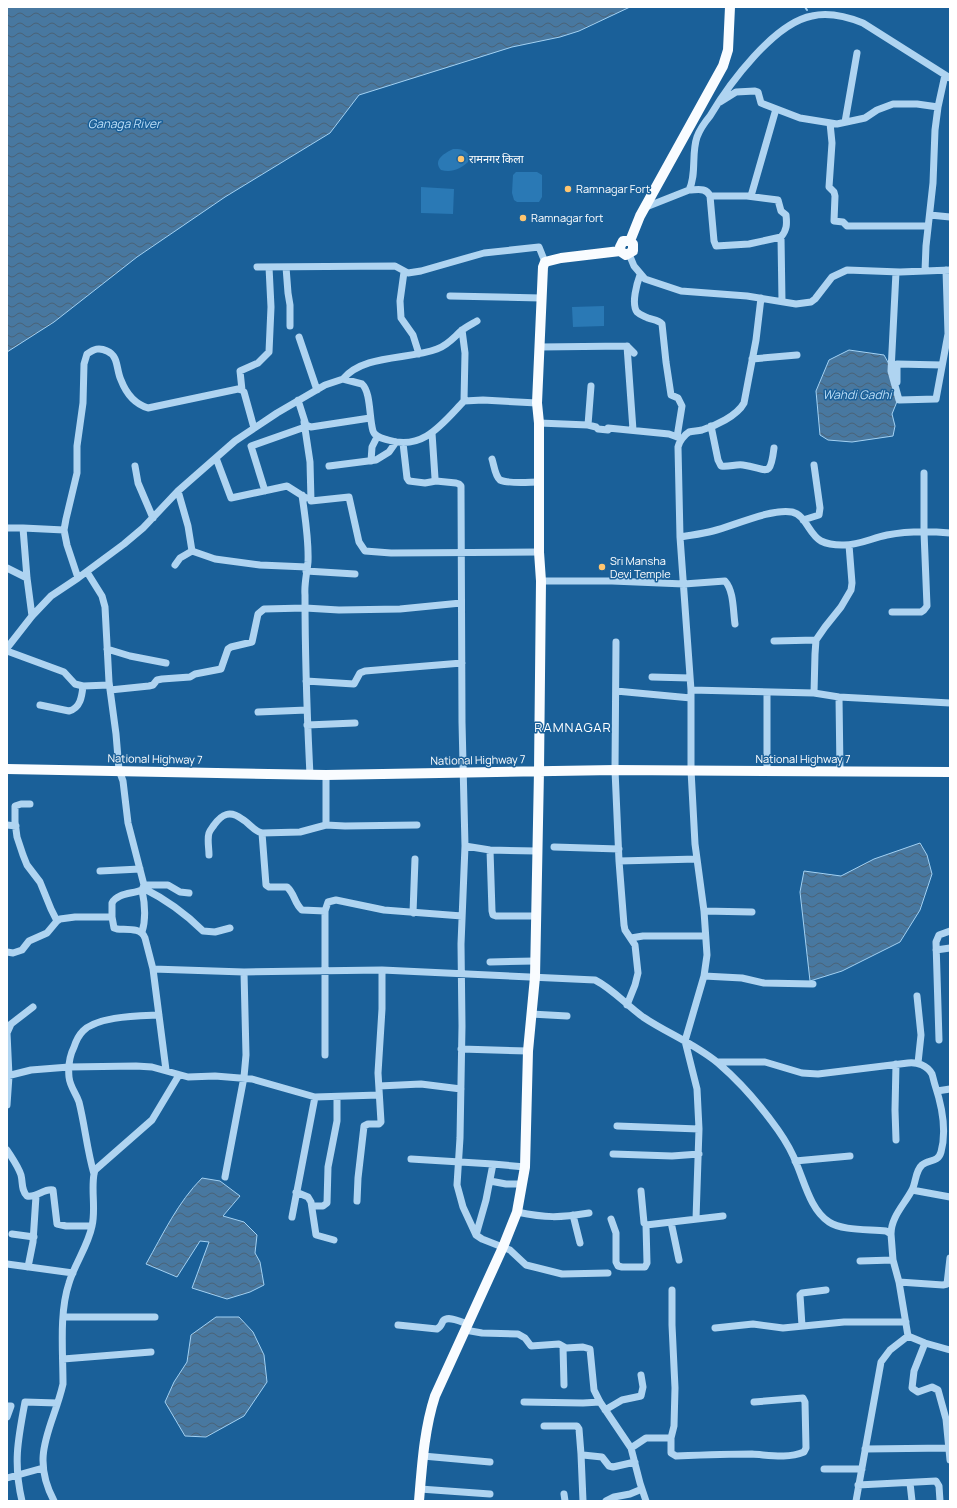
<svg xmlns="http://www.w3.org/2000/svg" width="957" height="1508" font-family="Manrope,'Noto Sans Devanagari',sans-serif">
<style>
.grass{fill:#2a79b5}
.water{fill:url(#water-waves);stroke:#a2d1f3}
.lines{fill:none;stroke-linecap:round;stroke-linejoin:round}
.stream{stroke:#a2d1f3;stroke-width:2}
.minor{stroke:#afd4f1;stroke-width:7}
.major{stroke:#f9fcff;stroke-width:10}
.poi-dot{fill:#ffc56f;stroke:#1a6099;stroke-width:1.5}
.labels{text-anchor:middle;stroke-width:3;stroke-linejoin:round;paint-order:stroke}
.poi-label{font-size:11px;fill:#fff;stroke:#1a6099;text-anchor:start}
.street-label{font-size:11px;fill:#fff;stroke:#1a6099}
.water-label{font-size:12px;font-style:italic;fill:#bcdef7;stroke:#1a6099}
.quarter-label{font-size:13px;letter-spacing:1px;fill:#fff;stroke:#1a6099}
</style>
<defs>
<pattern id="water-waves" width="16" height="10" patternUnits="userSpaceOnUse"><rect width="16" height="10" fill="#4878a0"/><path d="M0 5q4-4 8 0t8 0" fill="none" stroke="#4a6276"/></pattern>
</defs>
<rect width="100%" height="100%" fill="#1a6099"/>
<path class="grass" d="M453 149C460 149 464 149 469 155L468 162C460 169 452 173 441 170 432 160 445 153 453 149Z
M516 172H537L542 175V197L539 202H517L514 200 512 193 513 175Z
M421 187 454 189 453 214 421 213Z
M604 306V326L573 327 572 307Z"/>
<path class="water" d="M7 7H630L579 31 560 37 512 47 359 95 330 133 225 197 137 257 54 322 7 352Z
M849 350 884 355 895 375 898 399 892 414 895 426 893 436 852 442 828 440 820 435 816 391 829 360Z
M920 843 927 855 932 874 920 910 900 942 842 971 810 981 800 892 804 871 841 876 874 859Z
M202 1178 220 1181 240 1196 223 1216 244 1222 257 1235 255 1253 260 1262 264 1285 250 1292 227 1299 192 1288 209 1242 200 1241 177 1277 146 1264C163 1234 178 1202 202 1178Z
M216 1317H239L253 1332 264 1355 267 1382 244 1416 206 1437 185 1436 165 1402 174 1382 187 1362 191 1335Z"/>
<g class="lines">
<path class="stream" d="M805 7 807 10"/>
<path class="minor" d="M720 102 736 92 755 91 758 92 761 103 800 118 837 124 865 118 877 110 893 104H917L938 107
M845 122 857 53
M830 123 832 143 829 187 834 192 835 196 834 221 843 222 847 226H928
M689 190C697 190 706 187 710 196L714 241 716 246 749 244 781 237C787 230 787 224 786 215L781 211 778 200 747 196H710
M751 196 776 109
M646 207 689 190C697 174 691 154 697 137 700 129 705 122 710 116 729 84 774 23 812 16 829 12 848 17 863 23L950 78
M930 215 950 217
M781 237 782 301
M629 254 634 266 645 279 681 291 747 296 796 304 811 302 815 299 832 277 847 270 900 272 950 270
M257 267 395 266 408 273 421 271 484 253 539 247 545 262
M286 267 288 293 290 305V326
M925 271 926 246 933 183 935 130 938 107 945 75
M404 272 400 301 401 318 413 335 419 354
M896 272 891 371 899 400 936 399 948 334 946 270
M640 275C637 283 631 304 637 312 640 315 644 316 648 318 653 320 658 320 662 324L666 362 671 395 678 398 682 406 677 437
M450 296 541 298
M462 330 465 353 464 401
M299 337 317 390
M627 346 633 430
M540 347 627 346 634 353
M752 359 797 355
M343 379C364 354 408 360 437 349 448 345 453 338 461 331 466 327 472 324 477 321
M897 382V364L942 365
M242 390 240 371 258 363 269 352 271 307 269 267
M298 400 306 425 311 427 370 418
M304 422 310 462 311 501 349 497 359 542 365 551 391 553 539 552
M539 423 588 425 596 427 598 429 608 430V428L669 434 680 438
M588 425 591 386
M711 426 718 460 721 466C729 467 736 464 743 465 767 468 770 480 774 448
M432 433 435 478 436 481 456 483 459 484 461 486 462 722 465 846 461 944 462 1026 460 1138 457 1185 463 1207 476 1235 482 1239 510 1250 526 1265 562 1274 608 1273
M403 443 407 478 409 481 425 483 436 481
M216 458 231 498 287 486 306 498
M492 459C494 465 495 476 500 480 508 484 529 482 538 482
M371 461 372 447 377 437
M135 466 138 483 153 518
M329 466 376 460 389 452 396 442
M265 491 251 446 305 427
M302 495C305 517 309 540 308 562 307 573 304 584 305 595 305 655 307 715 310 775
M803 520 819 515 820 508 814 465
M7 528H23
M680 537C691 535 702 534 713 531 733 526 772 508 792 512 806 515 809 535 821 541 827 544 836 545 842 545 857 546 872 538 887 535 907 531 929 531 950 533
M192 551 215 559 260 565 307 567
M175 565 180 558 192 551 188 526 178 491
M7 568 27 578
M306 571 355 574
M87 572 102 596 105 607 109 682 116 734 119 770 123 781 128 823 144 885 142 890C132 894 117 893 112 903V917L114 928 117 929C126 930 141 927 145 938L153 969 166 1070
M78 578 67 545 64 530 66 519 77 473V446L83 403 84 364 87 354C94 349 99 347 107 351 119 356 116 370 121 380 126 393 135 404 148 408L238 389 242 390 244 392 254 428
M541 581H612L684 584 725 581C734 591 733 611 735 624
M892 612H921L924 610 927 606 924 532V473
M32 616 27 578 23 528 64 530
M774 641 816 640
M616 642 615 770 619 861 624 925 625 930 635 945 638 973 635 985 627 1005
M7 648 32 616 51 596 78 578 124 544 143 528 178 491 235 441 277 413 325 385 343 379 362 384C371 392 369 418 373 431 375 437 382 438 388 440 423 451 442 424 464 401L483 400 537 403
M107 649 130 656 166 663
M7 651 64 672 75 684 83 686 109 685
M652 677 690 678
M306 681 354 684 360 673 365 671 462 663
M110 690 149 686 153 685 157 680 162 679 190 677 195 674 221 669 228 649 231 647 252 642 258 614 264 609 305 608 339 610 400 609 461 603
M691 690 814 693 839 697 950 703
M616 691 691 698
M814 693 815 654 816 640 825 627 841 607 851 590 852 583 849 545
M839 697 840 771
M40 705 69 711C81 708 82 695 83 686
M258 712 307 710
M307 725 355 723
M767 770V692
M326 775V825
M30 804H21L15 806V822L17 837 23 855 27 865 40 882 51 909 57 921
M7 825 16 826
M262 833 266 885 269 887H287C295 894 294 903 302 910L325 911
M465 846 490 850 537 851
M554 847 619 849
M490 850 492 911 493 915 496 916H536
M209 855C209 848 207 839 209 833 210 830 212 828 214 825 222 814 230 810 242 819 249 823 254 831 262 833L300 832 326 825 345 826 417 825
M619 861 697 859
M100 871 140 869
M144 885H168L180 892 189 893
M143 888C165 899 186 914 203 931L215 932 230 928
M142 890C145 904 146 919 142 932
M704 911 752 912
M413 913 415 859
M631 938 643 936H705
M936 950 950 948
M7 952 13 953 22 950 29 941 47 933 57 921 60 919 75 917H112
M490 962 535 961
M153 969 244 972 382 970 595 980C613 989 626 1005 643 1017 667 1033 695 1044 718 1063 740 1082 761 1106 778 1130 785 1140 793 1154 797 1165 805 1184 811 1210 829 1222 842 1231 870 1229 886 1231L891 1234 893 1260 899 1282 908 1336
M704 976 742 978 764 983 813 984
M917 996 921 1035 918 1063
M531 1014 567 1016
M939 1040 936 942 939 935 950 931
M461 1049 528 1051
M325 1055V911L328 902 336 900 384 910 462 916
M717 1062H765L802 1073 818 1074 908 1063C917 1062 927 1065 932 1074 933 1077 934 1082 935 1085 942 1106 947 1130 941 1152 938 1163 928 1159 922 1165 915 1171 916 1183 912 1190 904 1205 891 1217 891 1234
M896 1064 895 1110 896 1140
M7 1076 31 1070 69 1067 136 1066 152 1067 188 1077 215 1076 252 1079 315 1097 379 1095
M379 1086 421 1084 461 1089
M937 1091 950 1089
M7 1105 9 1076 7 1033 11 1024 33 1007
M617 1126 699 1129
M7 1150C12 1158 18 1166 21 1175 23 1183 21 1190 27 1196 37 1198 44 1188 53 1190L57 1224 66 1226H92
M613 1154 672 1156 699 1154
M411 1159 493 1164
M795 1161 850 1156
M94 1174C87 1150 85 1126 79 1102 76 1093 70 1087 69 1077 68 1066 69 1057 74 1047 76 1041 78 1036 83 1031 98 1016 138 1016 159 1015
M225 1177 244 1077 246 1055 244 972
M490 1181 506 1184H522
M912 1190 950 1197
M641 1191 644 1223 646 1225 723 1216
M296 1192 308 1197 311 1202 316 1235 334 1240
M357 1201 358 1178 364 1126 368 1124H379L381 1122 378 1073 382 1009V970
M312 1206H323L327 1203 328 1167 337 1121V1097
M517 1212C546 1218 559 1218 589 1213
M573 1215 580 1243
M292 1217 315 1097
M611 1219 616 1233V1262L618 1266 622 1267H645L647 1263 646 1225
M696 1219 699 1129 697 1089 685 1041 704 976 707 955 704 911 695 844 691 770V690L680 537 678 447C679 442 684 435 689 432 693 431 698 431 702 430 715 426 737 416 744 403L756 340 761 298
M671 1222 679 1260
M12 1234 34 1237
M476 1235 486 1200 493 1164 525 1167
M860 1261 893 1260
M7 1264 73 1273
M28 1267 33 1242 36 1196
M899 1282 943 1285 947 1284 950 1258
M672 1290V1325L675 1388 674 1426 671 1438V1453L676 1456C701 1455 726 1454 752 1454 769 1455 787 1459 804 1452L806 1448 805 1402 803 1398 754 1402
M63 1317H155
M398 1325 437 1329C441 1327 441 1325 443 1321 448 1315 461 1322 468 1324
M802 1326 800 1295 802 1293 826 1290
M715 1328 753 1324 783 1328 844 1322H906
M465 1330 482 1333 518 1334 525 1338 531 1346 559 1344 566 1348 583 1347 590 1349 594 1390 600 1402 631 1448 640 1483 646 1501
M925 1343 914 1371 912 1388 918 1392 932 1387 938 1390 946 1419 950 1460
M563 1347 564 1385
M63 1359 151 1352
M524 1402 583 1403 600 1402
M7 1406H11L7 1417
M605 1410 622 1400 641 1396 643 1387 641 1375
M544 1426H577L579 1429 581 1454 583 1455 602 1457 609 1466 613 1467 635 1462
M631 1448 646 1438H671
M865 1449 949 1448
M581 1454 583 1501
M423 1456 490 1462
M824 1469H862
M7 1478 43 1468
M910 1483 912 1501
M858 1485 936 1481 939 1486 940 1501
M420 1489 490 1494
M564 1494 565 1501
M22 1501C13 1463 18 1439 25 1402L57 1403
M54 1501C29 1454 53 1428 63 1384 63 1352 59 1313 69 1283 75 1263 88 1246 92 1226 96 1209 91 1191 94 1174L95 1170 152 1120 179 1075
M606 1501 614 1497 630 1494 642 1489
M856 1501 881 1362 890 1350 908 1336 925 1343 950 1350"/>
<path class="major" d="M630 241 640 216 723 66 728 50 730 7
M7 769 326 775 615 770 950 772
M419 1501C422 1466 424 1430 435 1396L503 1247 517 1212 525 1167 528 1051 535 977 539 771 541 581 539 552V423L537 403 543 267 545 262 561 258 620 251 626 255 633 251V244L630 241H623L620 247V251"/>
</g>
<g class="poi-dot">
<circle cx="461" cy="159" r="4"/>
<circle cx="568" cy="189" r="4"/>
<circle cx="523" cy="218" r="4"/>
<circle cx="602" cy="567" r="4"/>
</g>
<g class="labels">
<g class="poi-label">
<text x="469" y="163">रामनगर किला</text>
<text x="576" y="193">Ramnagar Fort</text>
<text x="531" y="222">Ramnagar fort</text>
<text x="610" y="565">Sri Mansha<tspan x="610" dy="13">Devi Temple</tspan></text>
</g>
<g class="street-label">
<text transform="translate(155 759) rotate(1)" y="4">National Highway 7</text>
<text x="803" y="763">National Highway 7</text>
<text transform="translate(478 760) rotate(-1)" y="4">National Highway 7</text>
</g>
<g class="water-label">
<text x="124" y="128">Ganaga River</text>
<text x="857" y="399">Wahdi Gadhi</text>
</g>
<g class="quarter-label">
<text x="573" y="732">RAMNAGAR</text>
</g>
</g>
<rect width="957" height="1508" fill="none" stroke="#ffffff" stroke-width="16"/>
</svg>
